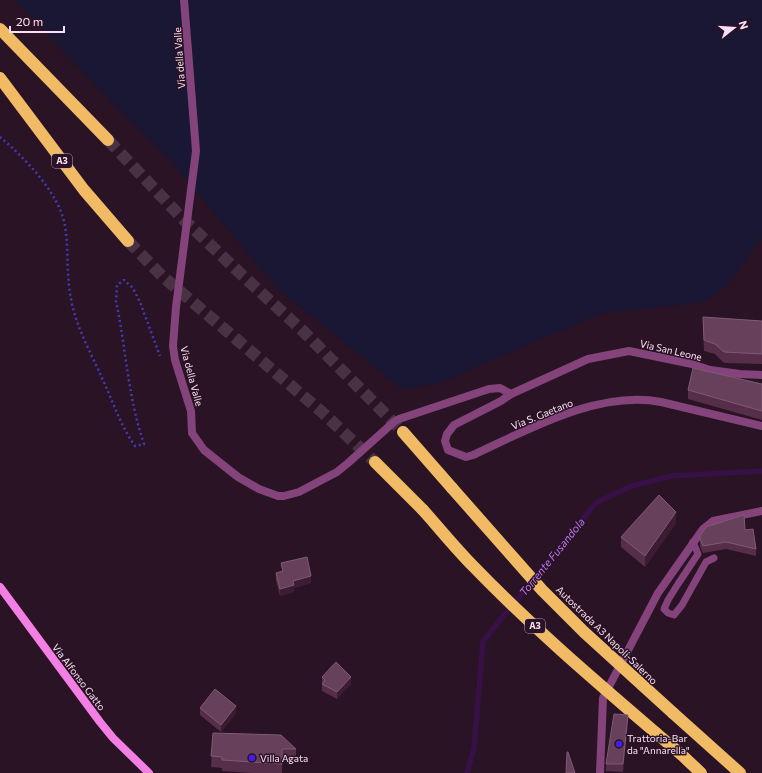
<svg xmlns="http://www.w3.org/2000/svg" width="762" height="773" font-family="Commissioner,sans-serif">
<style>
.green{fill:#191733}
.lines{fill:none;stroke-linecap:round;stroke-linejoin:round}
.stream{stroke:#371046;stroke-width:5.5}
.motorway-tunnel{stroke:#493244;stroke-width:12;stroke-dasharray:12 6;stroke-linecap:butt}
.path{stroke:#403cb2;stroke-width:2.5;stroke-dasharray:2 3;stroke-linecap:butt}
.service{stroke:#84437b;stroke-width:7}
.minor{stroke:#84437b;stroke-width:8}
.secondary{stroke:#f37fe5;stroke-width:8}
.motorway{stroke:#f1bb65;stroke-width:12}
.motorway-bridge{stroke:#f1bb65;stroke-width:12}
.wall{fill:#562e4a}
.shaded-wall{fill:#3c1b33}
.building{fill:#67415c;stroke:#7f5a74}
.poi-dot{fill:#451cea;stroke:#291324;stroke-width:1.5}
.labels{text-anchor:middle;stroke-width:3;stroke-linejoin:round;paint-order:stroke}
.shield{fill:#291324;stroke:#bda2b7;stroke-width:1}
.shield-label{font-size:9px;font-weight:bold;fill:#fcdff6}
.street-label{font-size:10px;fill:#fcdff6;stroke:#291324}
.poi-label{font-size:10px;fill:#fcdff6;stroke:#291324;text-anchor:start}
.water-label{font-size:11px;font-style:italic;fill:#bc76f3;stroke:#291324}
</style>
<rect width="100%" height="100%" fill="#291324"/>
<path class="green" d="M15 0H762V238L728 284 705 302 602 313 439 383 402 389 278 289 174 165 125 116Z"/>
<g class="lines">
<path class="stream" d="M467 773 474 748 483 641 596 503 631 486 671 476 762 471"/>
<path class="motorway-tunnel" d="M108 140 181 217 243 276 304 332 403 432
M128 241 162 276 322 412 375 462"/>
<path class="path" d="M0 137C24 157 60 194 65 226 69 250 66 275 71 299 76 327 91 353 102 378 113 401 120 425 135 446L144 444C128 398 126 348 116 301L117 285 124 280 133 288 140 302 160 356"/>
<path class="service" d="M693 542 698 554 678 584 668 600 664 609 668 613 674 615 682 605 706 562 714 558"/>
<path class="minor" d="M184 0 196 151 176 307 173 346 175 360 191 411 192 433 204 450 238 477 259 489 278 496H284L299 492 337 472 348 463 395 421 399 419 489 389 500 388 511 394
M762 375 740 374 710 370 692 364 629 351 588 359 511 394 501 401 454 425 447 434 445 441 448 450 466 457 473 455C529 429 599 390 661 402L762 426
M600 773 603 698 658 593 703 529 713 521 762 511"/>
<path class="secondary" d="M0 587 100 722 113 738 149 773"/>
<path class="motorway" d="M0 29 108 140
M0 78 84 190 128 241
M403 432 452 488
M375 462 423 510
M673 713 740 773
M656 733 683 756 701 773"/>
<path class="motorway-bridge" d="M452 488 542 590 584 632 673 713
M423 510C440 529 456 549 474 567 531 626 593 679 656 733"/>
</g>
<path class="wall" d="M703 317 762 321V364L724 363 715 354 704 351 703 328Z
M762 384V420L688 399V390Z
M676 523 645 567 621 547V537Z
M745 530 756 549V556L726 549 703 553 700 547V536Z
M281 563 311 583 294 588V592L280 596 276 580V573L282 571Z
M322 677 351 684 337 699 322 691Z
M200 708 236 713 221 732 200 715Z
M628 723 623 772 606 771V764Z
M213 733 296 749V760H282V773H252L222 771V768L211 767Z"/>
<path class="shaded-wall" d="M676 512V523L645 567V556Z
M311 576V583L294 588V592L280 596V589L293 581Z
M351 677V684L337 699V692Z
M236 706V713L221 732V725Z
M628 715V723L623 772V764Z"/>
<path class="building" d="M703 317 762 321V354L724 352 715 344 704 340Z
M693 368 762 384V411L688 390Z
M659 495 676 512 645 556 621 537Z
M744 515 745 530 753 529 756 549 726 542 703 546 700 539V536L706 527Z
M307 557 311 576 293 581 294 585 280 589 276 573 283 571 281 563Z
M336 662 351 677 337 692 322 684 325 680 322 677Z
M215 689 236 706 221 725 200 708Z
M614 714 628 715 623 764H606Z
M213 733 281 735 296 749H282V764L222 760V757L211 756Z
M567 752H568L575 773H566Z"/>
<g class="poi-dot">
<circle cx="619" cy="744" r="4"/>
<circle cx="252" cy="758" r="4"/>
</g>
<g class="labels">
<g class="shield">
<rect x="52" y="154" width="20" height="14" rx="3"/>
<rect x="525" y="619" width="20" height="14" rx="3"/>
</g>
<g class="shield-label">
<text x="62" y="164">A3</text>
<text x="535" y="629">A3</text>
</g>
<g class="street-label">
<text transform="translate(179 58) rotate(-94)" y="4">Via della Valle</text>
<text transform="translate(671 350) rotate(13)" y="4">Via San Leone</text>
<text transform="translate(192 376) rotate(75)" y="4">Via della Valle</text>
<text transform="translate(542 414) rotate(-22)" y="4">Via S. Gaetano</text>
<text transform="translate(607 635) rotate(44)" y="4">Autostrada A3 Napoli-Salerno</text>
<text transform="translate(79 677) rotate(53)" y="4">Via Alfonso Gatto</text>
</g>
<g class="poi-label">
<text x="627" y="742">Trattoria-Bar<tspan x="627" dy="12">da "Annarella"</tspan></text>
<text x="260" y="762">Villa Agata</text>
</g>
<g class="water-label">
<text transform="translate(552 557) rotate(-51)" y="4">Torrente Fusandola</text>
</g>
</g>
<g transform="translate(734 28) rotate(73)" stroke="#291324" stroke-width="3" paint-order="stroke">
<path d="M0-3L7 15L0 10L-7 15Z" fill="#fcdff6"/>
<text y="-6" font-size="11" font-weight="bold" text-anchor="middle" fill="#fcdff6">N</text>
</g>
<path d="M10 26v6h54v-6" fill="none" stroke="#fcdff6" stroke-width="2"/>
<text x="16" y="26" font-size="12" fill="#fcdff6" stroke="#291324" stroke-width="3" paint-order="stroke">20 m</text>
</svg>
